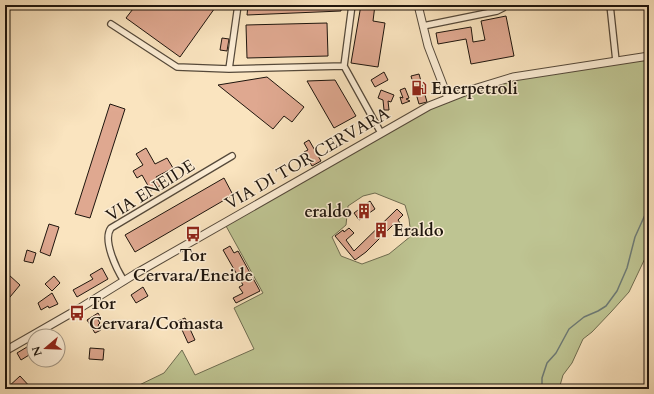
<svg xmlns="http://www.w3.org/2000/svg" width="654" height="394" font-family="Cardo,serif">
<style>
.green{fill:#bec492;stroke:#6e6c50;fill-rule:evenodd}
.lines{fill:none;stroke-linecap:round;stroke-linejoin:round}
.stream{stroke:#6d7a75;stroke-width:1.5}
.building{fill:#dfa890;stroke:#1e150d}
.minor-casing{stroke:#55493a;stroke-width:8}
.tertiary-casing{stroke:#55493a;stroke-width:9}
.minor{stroke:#fcedd5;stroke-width:5.5}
.tertiary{stroke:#fcedd5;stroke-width:7}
.labels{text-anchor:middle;stroke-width:3;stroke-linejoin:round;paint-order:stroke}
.poi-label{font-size:17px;font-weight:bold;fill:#1e150d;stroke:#fcedd5;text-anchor:start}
.street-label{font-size:17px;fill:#1e150d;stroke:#fcedd5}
</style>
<rect width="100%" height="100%" fill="#fae4bf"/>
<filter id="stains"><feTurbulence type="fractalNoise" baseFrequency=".005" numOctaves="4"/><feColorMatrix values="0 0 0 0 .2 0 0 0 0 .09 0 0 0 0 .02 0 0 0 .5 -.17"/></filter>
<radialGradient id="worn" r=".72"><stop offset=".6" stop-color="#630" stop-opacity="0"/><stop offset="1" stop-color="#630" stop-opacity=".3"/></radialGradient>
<path class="green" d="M649 58V250L629 292 611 312 592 332 583 339 572 363 563 375 559 389H131L164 373 182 350 195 375 254 349 234 308 263 293 226 226 431 109 487 87 520 79ZM375 193 405 205 409 219 411 236 389 254 362 264 341 256 332 237 346 225 348 206 363 196Z"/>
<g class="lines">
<path class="stream" d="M542 389V378L547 363 556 353 569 329 584 317 598 311 606 306 617 291 627 268 635 237 649 206"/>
</g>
<path class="building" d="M136 5H217L180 57 126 18Z
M248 5H341V11L247 15Z
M361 5H375L373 21 385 23 378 67 351 63Z
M506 16 514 56 471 64 466 39 438 44 436 33 471 27 473 42 485 40 481 21Z
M327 23 328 56 247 58 246 25Z
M222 38 229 39 227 51 220 50Z
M384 72 388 80 375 87 371 80Z
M419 74 427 102 419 104 411 76Z
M267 77 304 107 292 122 284 116 273 129 218 85Z
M335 80 356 116 334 128 307 81Z
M405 88 409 98 406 99 410 101 402 104 400 97 403 98 400 90Z
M381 90 394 95 391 102 388 101 389 110H384L383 100 378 98Z
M110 104 125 109 90 218 75 214Z
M309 140 321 161 312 166 304 152 308 150 304 143Z
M146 148 155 164 167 158 173 168 156 177 161 185 151 191 142 175 137 178 133 171 143 165 136 154Z
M224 178 233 195 135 252 125 235Z
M370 201 375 209 359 220 354 213Z
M397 209 403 215 398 220 400 223V226L398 227 393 225 366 252 355 260 335 236 343 230 344 232 349 228 354 233 346 240 354 251Z
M49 224 59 227 50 256 40 252Z
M230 246 234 253 238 251 260 291 236 303 233 298 243 293 239 287 243 285 223 250Z
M27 250 36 253 33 263 24 261Z
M102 268 108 279 77 297 73 290 93 279 90 275Z
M9 275 20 285 5 303V279Z
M54 276 60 283 52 291 45 284Z
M143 287 148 296 136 303 131 295Z
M52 293 58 304 49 308 48 306 41 310 38 303Z
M98 313 101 318 98 320 100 323 98 325 101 330 95 333 87 320Z
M185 318 195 340 188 343 178 321Z
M32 344 34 348V352L21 360 17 353Z
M90 348 104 349 103 360 89 359Z
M20 376 32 389H6Z"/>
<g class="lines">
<g class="minor-casing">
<path id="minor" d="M352 5 344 66 381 133
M610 5 616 61
M111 24 177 67 229 69 344 66
M423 26 497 11 503 8 506 5
M229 69 238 5
M124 281C117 270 102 240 111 228L232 156"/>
</g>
<g class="tertiary-casing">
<path id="tertiary" d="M418 5 428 46 448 98
M5 351 80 308 135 274 429 106 467 91 513 77 649 56"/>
</g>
<use href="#minor" class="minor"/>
<use href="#tertiary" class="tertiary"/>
</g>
<defs>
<g id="fuel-bare" transform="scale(1.2)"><path d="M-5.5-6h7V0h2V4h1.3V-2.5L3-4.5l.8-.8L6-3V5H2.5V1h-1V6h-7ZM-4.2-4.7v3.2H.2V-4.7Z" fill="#8f2418" stroke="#fcedd5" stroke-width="2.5" paint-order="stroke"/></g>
<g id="building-bare" transform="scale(1.2)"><path d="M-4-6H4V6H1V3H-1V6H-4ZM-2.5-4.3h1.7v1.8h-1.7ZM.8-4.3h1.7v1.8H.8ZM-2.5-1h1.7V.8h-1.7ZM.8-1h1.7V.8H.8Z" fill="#8f2418" stroke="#fcedd5" stroke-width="2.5" paint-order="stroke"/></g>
<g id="bus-bare" transform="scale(1.2)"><path d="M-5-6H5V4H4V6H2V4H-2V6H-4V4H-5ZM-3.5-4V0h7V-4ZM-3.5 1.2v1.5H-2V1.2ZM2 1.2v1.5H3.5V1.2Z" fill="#8f2418" stroke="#fcedd5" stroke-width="2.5" paint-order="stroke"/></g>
</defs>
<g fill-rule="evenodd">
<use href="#fuel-bare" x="419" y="88"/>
<use href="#building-bare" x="364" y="211"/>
<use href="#building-bare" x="381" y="230"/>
<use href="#bus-bare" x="193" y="234"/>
<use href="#bus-bare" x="77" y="313"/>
</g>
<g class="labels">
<g class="poi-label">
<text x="431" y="94">Enerpetroli</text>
<text x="352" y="217" text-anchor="end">eraldo</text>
<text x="393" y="236">Eraldo</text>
<text x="193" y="261" text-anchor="middle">Tor<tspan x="193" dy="20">Cervara/Eneide</tspan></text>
<text x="89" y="309">Tor<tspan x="89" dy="20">Cervara/Comasta</tspan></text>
</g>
<g class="street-label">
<text transform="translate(307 158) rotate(-30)" y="6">VIA DI TOR CERVARA</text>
<text transform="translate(150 190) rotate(-32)" y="6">VIA ENEIDE</text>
</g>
</g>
<rect width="654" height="394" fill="none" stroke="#fae4bf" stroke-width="20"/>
<rect x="6" y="6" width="642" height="382" fill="none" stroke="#1e150d" stroke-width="2"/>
<rect x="10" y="10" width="634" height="374" fill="none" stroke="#1e150d"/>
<g transform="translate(46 348) rotate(251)"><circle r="19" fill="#fcedd5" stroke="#a39785"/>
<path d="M0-3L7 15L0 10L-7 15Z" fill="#8f2418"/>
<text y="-6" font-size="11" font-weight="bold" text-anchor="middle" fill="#1e150d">N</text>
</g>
<rect width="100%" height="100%" filter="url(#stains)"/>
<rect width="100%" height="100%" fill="url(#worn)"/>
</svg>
